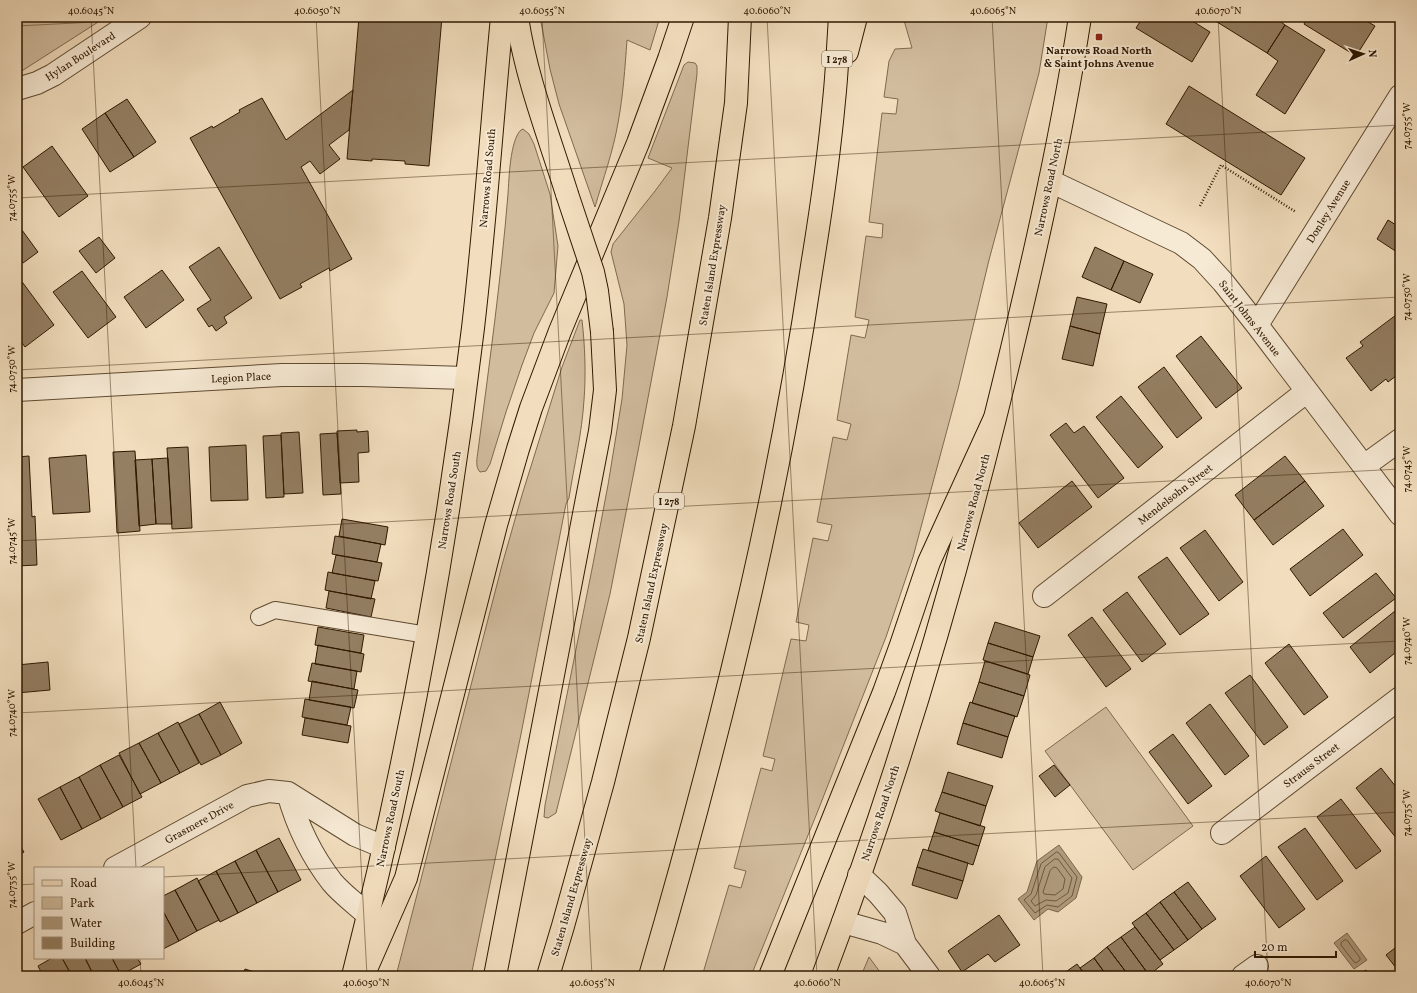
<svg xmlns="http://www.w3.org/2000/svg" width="1417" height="993" font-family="Vollkorn,serif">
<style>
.green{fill:#d1bc9e;stroke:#806a4f}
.water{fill:#af9b7d;stroke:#7b674b}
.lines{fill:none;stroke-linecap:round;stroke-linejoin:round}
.shore{stroke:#6e5a3e;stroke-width:1}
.building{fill:#947f63;stroke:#2e1800}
.lane-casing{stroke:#5f4a30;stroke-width:18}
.street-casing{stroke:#5f4a30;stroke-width:24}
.primary-casing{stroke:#2e1800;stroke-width:24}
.highway-casing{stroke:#2e1800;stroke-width:24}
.path{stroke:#2e1800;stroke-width:2.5;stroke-dasharray:1 2;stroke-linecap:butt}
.lane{stroke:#f7ead5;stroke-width:16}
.street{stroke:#f7ead5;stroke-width:22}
.primary{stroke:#f2debe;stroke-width:22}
.highway{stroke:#f2debe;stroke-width:22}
.highway-bridge-casing{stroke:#2e1800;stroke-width:24;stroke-linecap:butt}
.highway-bridge{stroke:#f2debe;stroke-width:22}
.ticks{fill:none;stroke:#2e1800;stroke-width:1;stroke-opacity:0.45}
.poi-dot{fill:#8f2418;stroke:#f7ead5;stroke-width:1.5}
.labels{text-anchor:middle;stroke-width:4;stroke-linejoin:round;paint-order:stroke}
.shield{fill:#f7ead5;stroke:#6a5740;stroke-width:1}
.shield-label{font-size:10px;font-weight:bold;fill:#2e1800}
.poi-label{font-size:11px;font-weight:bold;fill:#2e1800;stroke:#f7ead5}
.street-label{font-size:11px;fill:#2e1800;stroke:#f7ead5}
.neatline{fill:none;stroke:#2e1800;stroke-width:1.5}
.ticks-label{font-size:10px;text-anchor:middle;fill:#2e1800}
</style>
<rect width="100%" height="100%" fill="#f2debe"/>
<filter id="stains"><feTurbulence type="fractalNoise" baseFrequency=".005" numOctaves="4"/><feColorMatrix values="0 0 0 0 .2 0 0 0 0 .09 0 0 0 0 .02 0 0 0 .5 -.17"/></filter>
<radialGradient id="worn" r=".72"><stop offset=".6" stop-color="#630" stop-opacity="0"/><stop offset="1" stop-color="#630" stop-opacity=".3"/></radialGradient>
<path class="green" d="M17 17H106L17 74Z
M540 17H660L650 50 627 40C625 68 623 96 618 123 613 152 603 179 595 207L559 104 550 69Z
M903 17H1048L1039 73 989 260 958 389 913 557 886 637 817 813 751 976H713L703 973 729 885 741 888 746 871 734 868 761 768 772 771 775 759 763 756 791 639 806 641 809 625 796 622 813 538 828 541 832 525 817 522 833 437 847 440 851 424 837 420 851 335 865 338 869 320 855 317 866 236 882 238 883 224 869 222 882 113 896 114 898 99 884 97 889 61 895 49 912 48Z
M688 62 695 63 697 66V74L679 221 667 297 638 451 610 594 556 813 548 818 544 817 545 805 593 564 608 485 622 399 627 345 624 304 611 252 613 244 655 191 672 168 648 158 684 65Z
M523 129 529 134 534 144 550 194 558 246 554 293 534 333 522 365 506 412 490 464 486 471 480 472C475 467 477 458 478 451 489 366 501 280 508 194 509 179 510 140 521 130Z
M580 320H582C585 346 586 374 584 400 582 433 574 466 569 498L566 504 521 734 471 976H396L502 565 522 495 562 367Z
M1106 707 1193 826 1133 870 1045 751Z
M869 957 883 976H861Z"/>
<path class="water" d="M1059 845 1082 877 1076 898 1058 912 1048 909 1034 920 1018 899 1027 892 1037 861Z
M1347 933 1367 960 1354 969 1334 943Z"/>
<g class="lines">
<path class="shore" d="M1057 852 1059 853 1077 877 1072 896 1058 907 1047 905 1035 913 1024 900 1031 894 1041 864Z
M1055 859H1058L1072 878 1068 893 1056 901 1046 900 1035 906 1031 901 1036 895 1045 867Z
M1054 867 1057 868 1065 879 1063 889 1055 895 1044 894 1043 892 1050 871Z
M1345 940H1347L1360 958V960L1356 963 1354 962 1341 945V943Z"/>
</g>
<path class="building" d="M359 17H442L429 166 405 164V161L372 159V161L347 159Z
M1143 17H1186L1210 32 1192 62 1136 28Z
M1209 17H1274L1285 25 1267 53Z
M1308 17H1329L1336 21 1339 17H1360L1375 26 1356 56 1304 24Z
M1285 25 1325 50 1285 114 1256 95 1278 61 1267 53Z
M1189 86 1305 158 1281 195 1166 124Z
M353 90 349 130 329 145 340 159 320 174 310 161 301 167 352 259 330 271 329 268 300 284 302 287 280 299 190 138 212 126 213 128 240 112 239 110 262 98 286 140Z
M127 99 156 142 134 157 105 113Z
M105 113 134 157 110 172 82 129Z
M52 146 88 196 59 217 23 167Z
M1400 219V254L1377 239 1388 220 1396 225Z
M19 226 38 252 23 263 17 255V228Z
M99 237 115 258 96 273 79 251Z
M219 247 252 298 224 317 227 323 216 331 212 325 209 327 197 309 211 300 189 267Z
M1095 247 1124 261 1111 290 1082 277Z
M1124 261 1153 274 1140 303 1111 290Z
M162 270 184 300 146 328 124 297Z
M82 271 116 317 88 338 53 292Z
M20 279 54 325 25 347 17 336V281Z
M1077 297 1107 304 1100 334 1070 326Z
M1400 312V373L1388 382 1386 379 1371 391 1346 358 1363 346 1360 342Z
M1070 326 1100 334 1093 366 1062 359Z
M1201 336 1242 388 1216 408 1176 356Z
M1164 367 1202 418 1177 438 1138 387Z
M1121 396 1163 447 1138 468 1096 417Z
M1066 423 1074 433 1084 426 1124 478 1098 498 1050 435Z
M357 430V432L368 431 369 452 358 453 359 482 340 483 337 431Z
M299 432 303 493 284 494 281 433Z
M337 433 341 494 323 495 320 434Z
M281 435 284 497 266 498 263 436Z
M246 445 248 500 211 501 209 447Z
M188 447 192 528 172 529 167 448Z
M135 451 140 531 117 533 113 452Z
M86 455 90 512 53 514 49 458Z
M29 456 32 517 35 516 37 565 17 566V457Z
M1285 456 1305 481 1254 520 1235 495Z
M168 458 172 524H156L152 459Z
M152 459 156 524 139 526 135 460Z
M1072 481 1092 507 1038 548 1019 523Z
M1305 481 1324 506 1273 545 1254 520Z
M342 519 388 527 385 545 339 536Z
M1343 529 1363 555 1310 596 1290 569Z
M1205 530 1243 582 1219 601 1180 548Z
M335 536 381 544 377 562 332 554Z
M336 555 382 563 378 581 332 573Z
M1167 557 1209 614 1180 635 1138 577Z
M328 572 375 581 371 599 325 590Z
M1376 573 1396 598 1343 638 1323 613Z
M329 591 375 599 371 617 326 608Z
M1127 592 1166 644 1142 662 1103 610Z
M1400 607V649L1370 673 1350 647Z
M1092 617 1131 669 1106 687 1068 635Z
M995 622 1040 636 1033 657 988 643Z
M318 627 364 635 361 653 315 645Z
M988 643 1033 657 1028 674 983 660Z
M1289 644 1328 697 1304 715 1265 663Z
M318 645 364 654 361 672 315 664Z
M985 661 1030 675 1024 696 979 682Z
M48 662 50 690 17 693V665Z
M312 663 357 671 354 689 308 681Z
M1250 675 1288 727 1264 745 1225 693Z
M312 681 358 690 354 708 309 700Z
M979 682 1024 696 1017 717 972 703Z
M305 699 351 707 347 725 302 717Z
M220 702 242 743 221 755 199 714Z
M970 702 1015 716 1008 737 963 723Z
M1210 704 1249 756 1225 775 1186 723Z
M199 714 221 755 201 765 179 724Z
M305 718 351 726 348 743 302 735Z
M178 722 199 763 180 773 158 733Z
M963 723 1008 737 1002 758 957 744Z
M158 733 180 773 161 783 139 743Z
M1173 734 1212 786 1188 804 1149 752Z
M139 743 161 783 140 794 119 753Z
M119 755 142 797 123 807 100 765Z
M100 765 123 807 101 819 79 777Z
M1054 765 1070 785 1055 797 1039 776Z
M1381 768 1400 792V836L1397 839 1356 788Z
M948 772 993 786 986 806 942 792Z
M79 777 101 819 82 829 60 787Z
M60 787 82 829 61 840 38 799Z
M942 792 986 806 980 826 935 811Z
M1341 799 1381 851 1356 869 1317 817Z
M940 813 985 827 979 846 934 832Z
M1305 828 1343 881 1317 900 1278 847Z
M934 832 979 846 973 865 928 850Z
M279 838 301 880 278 892 256 850Z
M17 841 24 852 17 856Z
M923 849 968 863 963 881 917 867Z
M256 850 278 892 257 903 235 861Z
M1266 856 1305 909 1279 928 1240 876Z
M235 861 257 903 238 913 216 871Z
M917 867 963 881 957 899 912 885Z
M216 871 238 913 220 922 198 881Z
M197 878 219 920 197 931 175 890Z
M1188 882 1216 919 1202 929 1174 892Z
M175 890 197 931 179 941 163 911V896Z
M1174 892 1202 929 1188 940 1160 902Z
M1160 902 1188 940 1174 950 1146 913Z
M163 911 179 941 163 949Z
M1146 913 1174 950 1160 960 1132 923Z
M999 915 1020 945 995 962 988 954 962 972 948 951Z
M1135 927 1163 964 1149 975 1121 937Z
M1121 937 1149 975 1147 976H1129L1107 947Z
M1400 944V973L1386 955Z
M1107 947 1129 976H1107L1094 958Z
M52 958H62L72 976H43L38 966Z
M62 958H85L94 976H72Z
M85 958H112L121 975 118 976H94Z
M112 958H137L141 964 121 975Z
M1094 958 1107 976H1086L1080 968Z
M1077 964 1086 976H1060Z
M245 969 267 976H242Z
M1366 970 1370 976H1357Z"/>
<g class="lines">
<g class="lane-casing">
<path id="lane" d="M259 617 275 610 427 635"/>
</g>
<g class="street-casing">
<path id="street" d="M17 89 37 83 53 75 140 17
M1050 181 1181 243 1202 259 1223 282 1257 325 1400 514
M1257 325 1400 96
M17 390 282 375H363L466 378
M1364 466 1400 440
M1044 596 1306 392
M288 793C297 825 311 855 332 882 342 894 356 904 368 915
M1222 833 1400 698
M115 868 247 796 269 791 288 793 355 835 384 847
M859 875 878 893 895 913 905 944 929 976
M843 922 882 933 905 944
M17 923 35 913
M1243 976 1257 966"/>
</g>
<g class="primary-casing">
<path id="primary" d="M353 976C407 763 447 547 473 328 485 225 492 121 502 17
M823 976C892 794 948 607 995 418 1028 285 1059 152 1080 17"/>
</g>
<g class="highway-casing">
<path id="highway" d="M517 17C526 78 549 136 567 194
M847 52 856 17
M363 976 406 878 496 525 518 449 531 408 560 331 638 143 669 59 683 17
M495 976 600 431 605 390 602 332
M548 976 563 926 603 782 639 638 684 426 720 218 736 103 740 17
M650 976C688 846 722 718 752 586 776 480 796 374 812 266 821 211 829 156 834 101 837 73 838 45 840 17
M770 976 884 692 901 645 929 562 994 420"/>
</g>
<path class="path" d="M1200 206 1221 165 1296 212
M17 968 21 976"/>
<use href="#lane" class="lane"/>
<use href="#street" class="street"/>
<use href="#primary" class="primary"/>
<use href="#highway" class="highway"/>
<g class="highway-bridge-casing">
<path id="highway-bridge" d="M567 194 593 272 597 291 602 332"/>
</g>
<use href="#highway-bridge" class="highway-bridge"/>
</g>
<path class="ticks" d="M91 17 136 868M316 17 367 976M542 17 592 976M767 17 817 976M992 17 1043 976M1218 17 1268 976M17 26 191 17M17 198 1400 125M17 370 1400 297M17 541 1400 469M17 713 1400 641M163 877 1400 812M17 885 35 884M140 958 141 976"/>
<rect class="poi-dot" x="1095" y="33" width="8" height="8" rx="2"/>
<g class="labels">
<g class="shield">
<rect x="822" y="51" width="30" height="16" rx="3"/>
<rect x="654" y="493" width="30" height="16" rx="3"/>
</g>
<g class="shield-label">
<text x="837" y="63">I 278</text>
<text x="669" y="505">I 278</text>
</g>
<g class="poi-label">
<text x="1099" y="54">Narrows Road North<tspan x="1099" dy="13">&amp; Saint Johns Avenue</tspan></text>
</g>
<g class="street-label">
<text transform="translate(80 56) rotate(-33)" y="4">Hylan Boulevard</text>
<text transform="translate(487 178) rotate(-85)" y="4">Narrows Road South</text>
<text transform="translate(1048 187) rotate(-78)" y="4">Narrows Road North</text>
<text transform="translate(1328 211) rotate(-58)" y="4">Donley Avenue</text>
<text transform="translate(712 265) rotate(-81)" y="4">Staten Island Expressway</text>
<text transform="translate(1250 318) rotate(52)" y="4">Saint Johns Avenue</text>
<text transform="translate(241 377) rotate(-3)" y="4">Legion Place</text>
<text transform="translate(1175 494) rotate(-38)" y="4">Mendelsohn Street</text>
<text transform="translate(449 500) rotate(-81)" y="4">Narrows Road South</text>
<text transform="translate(973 502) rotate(-75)" y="4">Narrows Road North</text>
<text transform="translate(651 583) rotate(-78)" y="4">Staten Island Expressway</text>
<text transform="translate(1311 765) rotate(-37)" y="4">Strauss Street</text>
<text transform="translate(880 813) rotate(-72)" y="4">Narrows Road North</text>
<text transform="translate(390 818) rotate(-78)" y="4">Narrows Road South</text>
<text transform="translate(199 822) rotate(-29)" y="4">Grasmere Drive</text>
<text transform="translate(571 897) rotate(-74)" y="4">Staten Island Expressway</text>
</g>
</g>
<rect width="1417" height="993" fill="none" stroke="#f2debe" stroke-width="44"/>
<rect x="34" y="867" width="130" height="92" fill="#f7ead5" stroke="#a79680"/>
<rect x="42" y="880" width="20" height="6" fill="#f2debe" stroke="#a79680"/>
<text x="70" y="887" font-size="12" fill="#2e1800">Road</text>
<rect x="42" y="897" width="20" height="12" fill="#d1bc9e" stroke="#a79680"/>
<text x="70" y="907" font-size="12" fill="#2e1800">Park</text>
<rect x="42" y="917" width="20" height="12" fill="#af9b7d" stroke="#a79680"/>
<text x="70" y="927" font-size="12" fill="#2e1800">Water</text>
<rect x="42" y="937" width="20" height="12" fill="#947f63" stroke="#a79680"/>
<text x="70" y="947" font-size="12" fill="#2e1800">Building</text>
<g transform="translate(1363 54) rotate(87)" stroke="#f7ead5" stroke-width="3" paint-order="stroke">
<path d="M0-3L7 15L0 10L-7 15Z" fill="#2e1800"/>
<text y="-6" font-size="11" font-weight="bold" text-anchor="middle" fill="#2e1800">N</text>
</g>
<path d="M1255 951v6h81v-6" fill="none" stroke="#2e1800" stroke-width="2"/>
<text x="1261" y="951" font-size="12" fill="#2e1800" stroke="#f7ead5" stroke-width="3" paint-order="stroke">20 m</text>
<rect x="22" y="22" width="1373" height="949" class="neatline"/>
<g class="ticks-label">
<text x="91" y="14">40.6045°N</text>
<text x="317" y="14">40.6050°N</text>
<text x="542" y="14">40.6055°N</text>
<text x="767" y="14">40.6060°N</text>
<text x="993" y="14">40.6065°N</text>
<text x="1218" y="14">40.6070°N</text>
<text transform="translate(1406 126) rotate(-90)" y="4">74.0755°W</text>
<text transform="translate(11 198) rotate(-90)" y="4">74.0755°W</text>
<text transform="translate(1406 297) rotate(-90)" y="4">74.0750°W</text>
<text transform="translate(11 369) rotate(-90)" y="4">74.0750°W</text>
<text transform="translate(1406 469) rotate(-90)" y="4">74.0745°W</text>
<text transform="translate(11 541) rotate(-90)" y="4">74.0745°W</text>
<text transform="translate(1406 641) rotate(-90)" y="4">74.0740°W</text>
<text transform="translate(11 713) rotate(-90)" y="4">74.0740°W</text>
<text transform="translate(1406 813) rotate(-90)" y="4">74.0735°W</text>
<text transform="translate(11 885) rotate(-90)" y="4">74.0735°W</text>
<text x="141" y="986">40.6045°N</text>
<text x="366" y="986">40.6050°N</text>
<text x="592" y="986">40.6055°N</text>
<text x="817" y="986">40.6060°N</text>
<text x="1042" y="986">40.6065°N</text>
<text x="1268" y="986">40.6070°N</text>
</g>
<rect width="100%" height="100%" filter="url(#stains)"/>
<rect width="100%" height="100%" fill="url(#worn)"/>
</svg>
